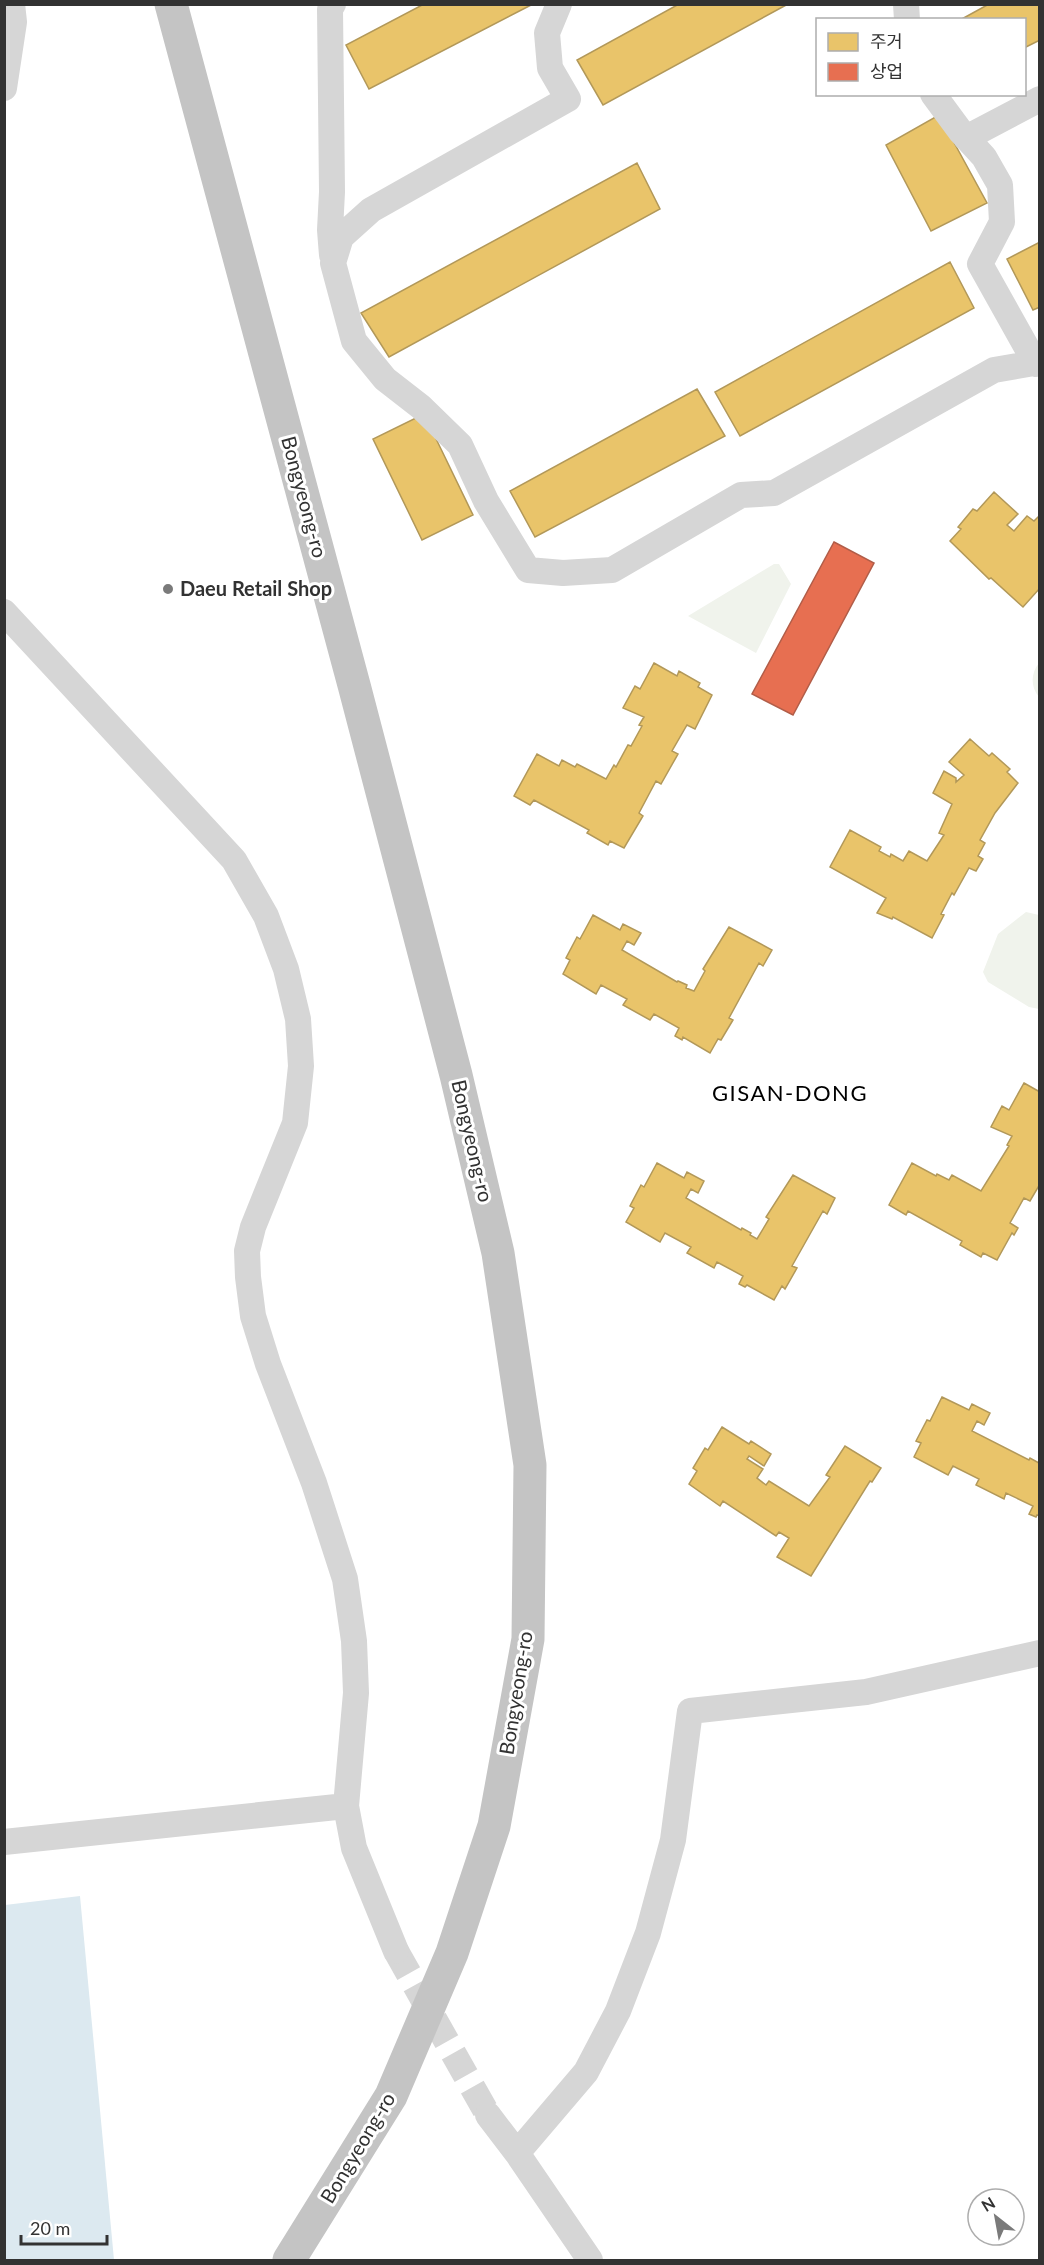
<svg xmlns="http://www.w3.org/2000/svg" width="1044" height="2265" font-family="Lato,'Noto Sans KR',sans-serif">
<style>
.green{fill:#f0f3ec}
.water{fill:#dce9f0}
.homes{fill:#e9c46a;stroke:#b29859;stroke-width:1.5}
.shops{fill:#e76f51;stroke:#b15d48;stroke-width:1.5}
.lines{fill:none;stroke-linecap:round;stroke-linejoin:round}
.street-tunnel{stroke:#d6d6d6;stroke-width:26;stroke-dasharray:26 13;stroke-linecap:butt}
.street{stroke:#d6d6d6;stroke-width:26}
.highway{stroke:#c4c4c4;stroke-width:33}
.poi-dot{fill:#7a7a7a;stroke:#fff;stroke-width:2}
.labels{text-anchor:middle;stroke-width:6;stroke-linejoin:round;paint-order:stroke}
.street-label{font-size:20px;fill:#323232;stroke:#fff}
.poi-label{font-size:20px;font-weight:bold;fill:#323232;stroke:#fff;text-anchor:start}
.quarter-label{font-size:22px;letter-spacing:1.5px;fill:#000;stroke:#fff}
</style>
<rect width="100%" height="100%" fill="#fff"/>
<path class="green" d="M774 564H779L791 584 756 653 688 616Z
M1039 663V697C1030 686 1031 673 1039 663Z
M1026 912 1039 915V1009L1029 1007 988 982 983 972 998 934Z"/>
<path class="water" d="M80 1896 114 2260H5V1905Z"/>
<path class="homes" d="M424 4H533L369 89 346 45Z
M679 4H788L603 105 577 60Z
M989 4H1040V40L1024 48V20H960Z
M939 115 987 203 931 231 886 145Z
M637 163 660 209 389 357 361 313Z
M1040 242V307L1033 310 1007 259Z
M950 262 974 308 740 436 715 392Z
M697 389 725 436 535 537 510 491Z
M424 414 473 515 422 540 373 439Z
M994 492 1018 514 1007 525 1014 531 1027 516 1034 521 1040 515V588L1023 607 991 578 989 579 950 541 961 529 958 527 973 509 977 511Z
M654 663 677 676 679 671 700 683 698 687 712 695 695 729 687 725 672 751 678 754 661 784 656 781 639 813 643 816 624 848 610 841 608 845 587 833 589 830 534 800 530 805 514 796 537 754 559 766 562 760 575 767 577 764 606 779 614 765 616 767 628 745 631 746 642 726 639 725 644 717 623 708 635 686 640 689Z
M970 739 989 756 992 753 1010 769 1007 772 1018 783 995 813 980 840 985 843 978 856 983 859 976 871 969 868 954 895 952 893 941 914 944 915 932 938 893 917 892 919 877 913 886 898 830 867 850 830 881 847 879 851 890 857 891 854 903 861 909 851 927 861 944 835 939 833 952 804 933 793 944 771 956 778V782L964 775 949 762Z
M593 915 620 930 623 924 641 933 634 945 627 941 622 950 677 982 678 981 687 985 686 988 694 991 705 971 703 969 729 927 772 950 763 966 759 963 729 1018 733 1020 721 1040 718 1039 710 1053 683 1037 682 1040 675 1036 679 1028 654 1014 650 1020 623 1005 627 999 601 985 596 994 563 974 570 960 566 958 577 937 580 939Z
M1024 1083 1040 1092V1184L1030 1201 1024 1198 1010 1223 1018 1228 1014 1235 1012 1233 997 1260 983 1253 981 1257 960 1245 962 1241 908 1211 906 1215 889 1205 912 1163 936 1176 937 1174 949 1180 952 1175 981 1191 1009 1146 1007 1145 1012 1136 991 1127 1002 1106 1009 1110Z
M657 1163 684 1178 687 1172 704 1181 698 1193 691 1189 686 1198 741 1230 742 1228 751 1233 750 1235 757 1239 769 1219 766 1217 793 1175 835 1198 827 1214 823 1211 792 1266 797 1268 785 1289 782 1286 774 1300 747 1285 745 1287 739 1284 743 1276 717 1262 714 1268 687 1253 691 1247 665 1233 660 1242 626 1222 634 1208 630 1206 641 1185 644 1187Z
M942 1397 969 1410 972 1404 990 1413 984 1425 977 1421 972 1431 1029 1460 1030 1458 1039 1463 1040 1516 1037 1515 1036 1517 1029 1514 1033 1506 1006 1493 1004 1499 976 1485 979 1479 953 1466 948 1475 914 1457 921 1443 916 1441 927 1420 930 1421Z
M722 1427 749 1444 751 1441 771 1454 764 1466 749 1456 747 1459 763 1469 757 1478 766 1485 769 1481 809 1506 830 1477 826 1475 845 1446 881 1468 872 1482 870 1481 811 1576 777 1557 789 1538 779 1532 776 1536 723 1501 720 1506 689 1484 697 1471 693 1468 705 1448 708 1450Z"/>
<path class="shops" d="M834 542 874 563 793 715 752 694Z"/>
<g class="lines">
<path class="street-tunnel" d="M396 1951 488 2115"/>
<path class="street" d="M559 4 547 33 550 68 568 99 371 210 341 237 333 263 354 341 385 379 421 407 460 445 486 501 528 570 563 573 612 570 741 495 774 493 994 370 1040 362
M906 4 907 20
M4 88 14 22 12 4
M933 94 961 132 984 157 1000 185 1002 222 980 264 1036 364
M966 138 1040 99
M332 255 330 230 332 192 330 9 333 4
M4 612 234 860 266 916 286 969 298 1019 301 1066 295 1123 253 1227 247 1251 248 1277 253 1316 268 1364 314 1483 345 1579 354 1641 356 1693 346 1806 354 1848 396 1951
M4 1842 346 1806
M488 2115 517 2153 590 2260
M517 2153 586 2072 618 2011 648 1933 673 1840 690 1711 866 1692 1040 1653"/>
<path class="highway" d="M171 4 354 685 456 1075 498 1253 530 1465 528 1639 494 1826 452 1953 391 2096 289 2260"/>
</g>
<circle class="poi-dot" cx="168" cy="589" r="6"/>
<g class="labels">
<g class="street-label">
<text transform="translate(304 497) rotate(75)" y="7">Bongyeong-ro</text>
<text transform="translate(472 1141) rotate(77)" y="7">Bongyeong-ro</text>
<text transform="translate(516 1693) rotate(-81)" y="7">Bongyeong-ro</text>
<text transform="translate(358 2148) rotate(-59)" y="7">Bongyeong-ro</text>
</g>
<g class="poi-label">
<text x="180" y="596">Daeu Retail Shop</text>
</g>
<g class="quarter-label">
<text x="790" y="1101">GISAN-DONG</text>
</g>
</g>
<rect width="1044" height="2265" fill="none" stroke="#323232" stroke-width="12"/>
<rect x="816" y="18" width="210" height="78" fill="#ffffff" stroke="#adadad" stroke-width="1.5"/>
<rect x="828" y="33" width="30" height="18" fill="#e9c46a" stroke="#adadad" stroke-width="1.5"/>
<text x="870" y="48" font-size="18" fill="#323232">주거</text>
<rect x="828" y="63" width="30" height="18" fill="#e76f51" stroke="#adadad" stroke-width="1.5"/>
<text x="870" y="78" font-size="18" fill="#323232">상업</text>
<g transform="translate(996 2217) rotate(329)"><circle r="28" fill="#ffffff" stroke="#adadad" stroke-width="1.5"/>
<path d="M0-4.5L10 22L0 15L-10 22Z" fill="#7a7a7a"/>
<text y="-9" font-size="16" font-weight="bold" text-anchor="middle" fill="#323232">N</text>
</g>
<path d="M21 2235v9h86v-9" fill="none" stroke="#323232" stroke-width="3"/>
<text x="30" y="2235" font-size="18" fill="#323232" stroke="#ffffff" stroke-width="4.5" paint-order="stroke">20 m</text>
</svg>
